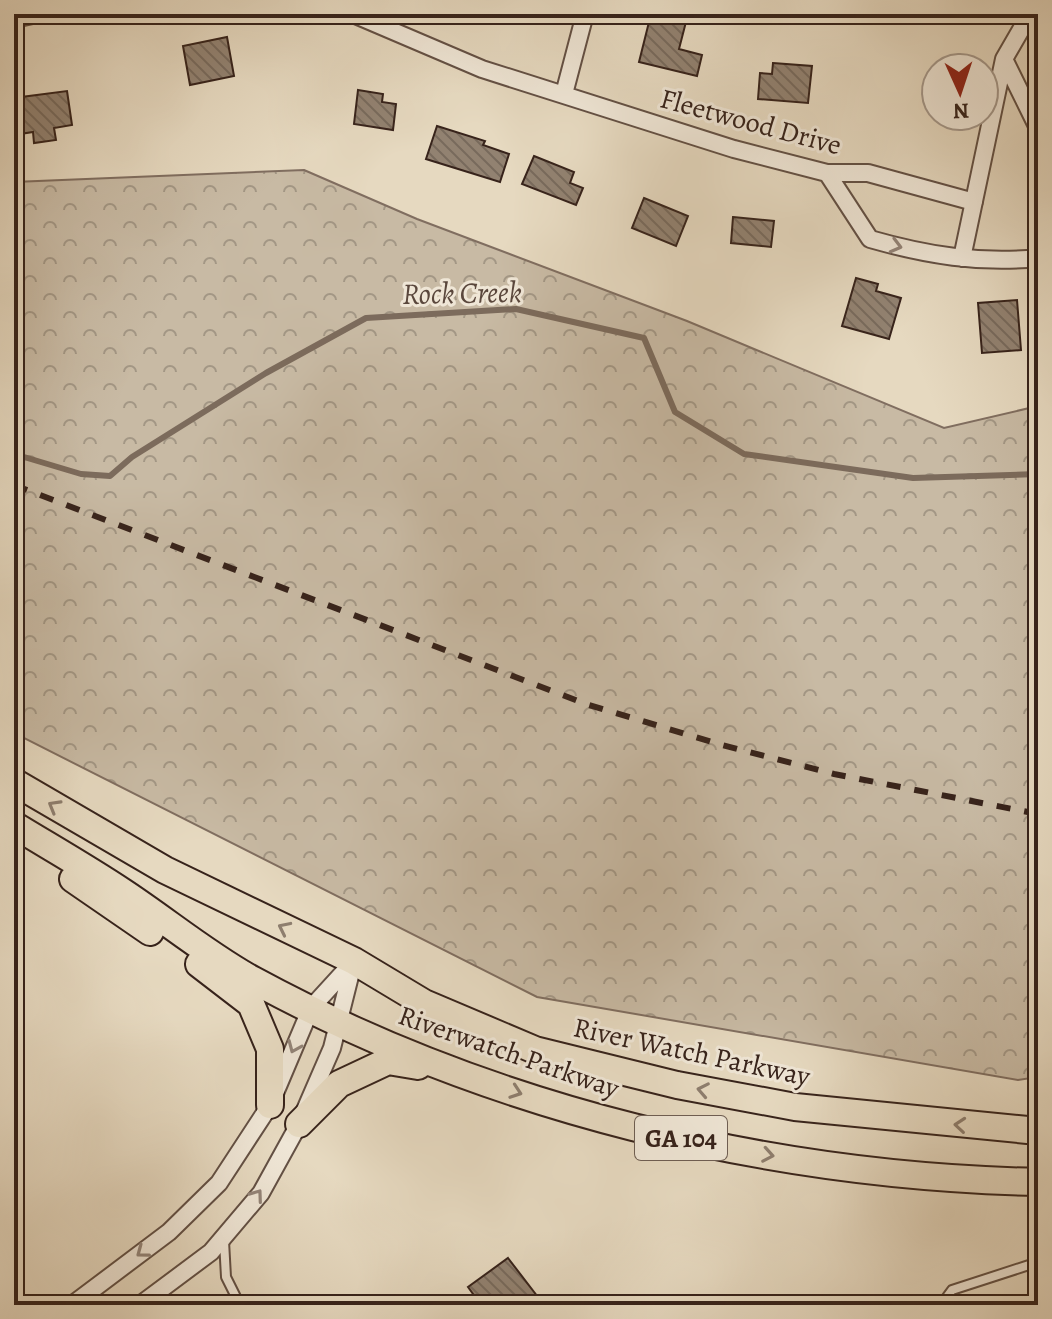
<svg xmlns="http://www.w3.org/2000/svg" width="1052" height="1319" font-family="Alegreya,serif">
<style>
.forest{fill:url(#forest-crowns);stroke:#806e60;stroke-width:2}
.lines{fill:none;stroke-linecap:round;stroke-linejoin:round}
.stream{stroke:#7c6b5c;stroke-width:6}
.building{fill:url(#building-back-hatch);stroke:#37231b;stroke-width:2}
.lane-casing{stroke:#635044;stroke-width:12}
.street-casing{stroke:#635044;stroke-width:20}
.primary-casing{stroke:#37231b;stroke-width:30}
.lane{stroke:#efe6d6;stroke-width:8}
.street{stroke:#efe6d6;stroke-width:16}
.primary{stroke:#e6d9c0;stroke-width:26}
.rail{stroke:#37231b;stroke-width:6;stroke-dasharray:14 14;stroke-linecap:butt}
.oneway{stroke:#938478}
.oneway2{stroke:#8e7e6e}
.labels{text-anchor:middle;stroke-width:6;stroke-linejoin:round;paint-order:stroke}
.shield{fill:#efe6d6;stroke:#6e5e53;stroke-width:2}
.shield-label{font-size:26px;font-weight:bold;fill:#37231b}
.street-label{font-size:28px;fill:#37231b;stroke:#efe6d6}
.water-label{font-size:30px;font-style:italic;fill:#5a473c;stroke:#efe6d6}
</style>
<defs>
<pattern id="forest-crowns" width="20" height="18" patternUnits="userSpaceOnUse" patternTransform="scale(2)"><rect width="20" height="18" fill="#c8baa4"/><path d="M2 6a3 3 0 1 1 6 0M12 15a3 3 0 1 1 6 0" fill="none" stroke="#a39785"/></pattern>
<pattern id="building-back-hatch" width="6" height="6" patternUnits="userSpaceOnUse" patternTransform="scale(2)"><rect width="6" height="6" fill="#928271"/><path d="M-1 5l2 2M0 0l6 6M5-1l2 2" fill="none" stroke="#786a5c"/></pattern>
</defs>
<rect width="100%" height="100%" fill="#e6d9c0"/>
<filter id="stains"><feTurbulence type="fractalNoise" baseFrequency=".0025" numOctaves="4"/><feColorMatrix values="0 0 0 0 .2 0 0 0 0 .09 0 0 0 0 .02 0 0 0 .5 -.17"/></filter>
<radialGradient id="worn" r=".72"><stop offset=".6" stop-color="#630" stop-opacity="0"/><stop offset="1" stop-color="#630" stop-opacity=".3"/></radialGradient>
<path class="forest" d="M304 170 417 219 687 321 944 428 1038 406V1077L1018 1080 537 997 14 733V182Z"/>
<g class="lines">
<path class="stream" d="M14 454 81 474 110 476 132 457 266 373 366 318 516 309 644 338 675 412 744 454 913 478 1038 474"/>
</g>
<path class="building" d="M651 14H688L679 49 702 55 697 76 639 62Z
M227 37 234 76 190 85 183 46Z
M773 63 812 66 808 103 758 99 760 73 772 74Z
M358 90 383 94 382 102 396 104 393 130 354 124Z
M67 91 72 125 54 128 56 140 34 143 33 132 14 135V98Z
M437 126 485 141 483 145 509 154 500 182 426 159Z
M534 156 574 172 570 183 583 188 576 205 522 184Z
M644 198 688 216 676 246 632 228Z
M733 217 774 221 771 247 731 243Z
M856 278 878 284 876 291 901 298 889 339 842 326Z
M1038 294V331L1035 332 1029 296Z
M1017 300 1021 350 982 353 978 303Z
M508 1258 544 1305H481L468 1287Z
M1034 1294 1038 1305H1002Z"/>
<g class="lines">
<g class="lane-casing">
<path id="lane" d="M224 1241 226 1277 240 1305
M941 1305 952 1290 1029 1265 1038 1266"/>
</g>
<g class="street-casing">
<path id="street" d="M353 14 482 69 734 149 827 173H868L974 202
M14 19 37 14
M1004 59 1038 128
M564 94 585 14
M827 173 870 239C926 255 980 264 1038 258
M962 258 1004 59 1030 14
M72 1305 169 1232 219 1183 270 1105 311 1008 354 961
M140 1305 211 1252 261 1193 299 1124 332 1048 353 964"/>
</g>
<g class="primary-casing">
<path id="primary" d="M14 782 165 870 354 961 424 1003 535 1050 677 1085 795 1107 1038 1131
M14 825C50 847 87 868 123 892 167 921 206 954 253 980 491 1109 768 1176 1038 1182
M73 879 150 932
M199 964 251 1004 270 1049V1105
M299 1124 339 1084 388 1061 418 1066"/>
</g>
<use href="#lane" class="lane"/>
<use href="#street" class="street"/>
<use href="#primary" class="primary"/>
<path class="rail" d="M14 485 586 704 722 745 834 774 1038 814"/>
</g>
<defs><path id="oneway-chevron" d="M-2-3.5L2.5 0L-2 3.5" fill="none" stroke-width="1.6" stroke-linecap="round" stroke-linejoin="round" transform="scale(2)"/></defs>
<g class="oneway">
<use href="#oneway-chevron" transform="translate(896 246) rotate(15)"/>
<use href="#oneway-chevron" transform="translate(294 1047) rotate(113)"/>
<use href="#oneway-chevron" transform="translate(257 1195) rotate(-54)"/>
<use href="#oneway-chevron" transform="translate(142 1252) rotate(143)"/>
</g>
<g class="oneway2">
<use href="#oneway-chevron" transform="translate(54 806) rotate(-150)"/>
<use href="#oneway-chevron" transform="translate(284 928) rotate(-154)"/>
<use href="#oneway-chevron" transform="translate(703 1090) rotate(-169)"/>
<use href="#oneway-chevron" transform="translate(516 1092) rotate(19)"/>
<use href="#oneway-chevron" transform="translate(960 1125) rotate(-175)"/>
<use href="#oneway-chevron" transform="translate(768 1155) rotate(10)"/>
</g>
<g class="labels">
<rect class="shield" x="635" y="1116" width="92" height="44" rx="6"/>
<g class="shield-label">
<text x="681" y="1147">GA 104</text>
</g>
<g class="street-label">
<text transform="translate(751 121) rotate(15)" y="10">Fleetwood Drive</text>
<text transform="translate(509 1051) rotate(19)" y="10">Riverwatch Parkway</text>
<text transform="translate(692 1051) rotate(12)" y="10">River Watch Parkway</text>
</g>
<g class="water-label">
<text transform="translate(462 293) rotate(-1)" y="10">Rock Creek</text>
</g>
</g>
<rect width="1052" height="1319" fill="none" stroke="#e6d9c0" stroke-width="48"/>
<rect x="16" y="16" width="1020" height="1287" fill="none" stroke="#37231b" stroke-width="4"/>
<rect x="24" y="24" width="1004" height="1271" fill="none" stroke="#37231b" stroke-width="2"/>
<g transform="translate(960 92) rotate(177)"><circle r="38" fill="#efe6d6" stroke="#a5988b" stroke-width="2"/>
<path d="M0-6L14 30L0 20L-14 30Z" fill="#8f2418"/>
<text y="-12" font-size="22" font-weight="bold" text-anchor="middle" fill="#37231b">N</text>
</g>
<rect width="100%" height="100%" filter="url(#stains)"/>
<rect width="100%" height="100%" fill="url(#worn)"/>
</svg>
